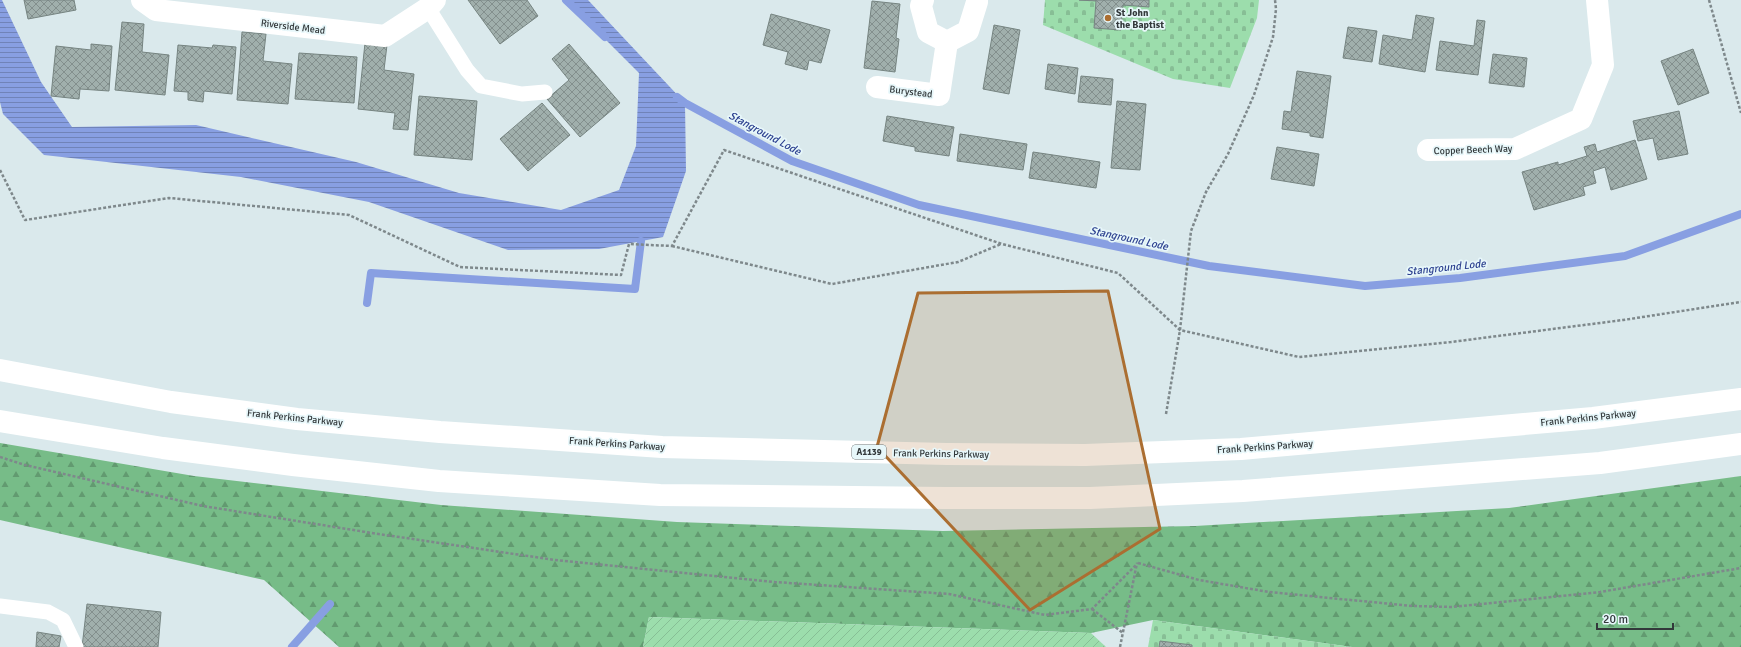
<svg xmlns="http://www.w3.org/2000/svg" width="1741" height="647" font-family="Signika,sans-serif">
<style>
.forest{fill:url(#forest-firs)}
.cemetery{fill:url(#cemetery-stones)}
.garden{fill:url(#garden-furrows)}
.water{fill:url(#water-rules)}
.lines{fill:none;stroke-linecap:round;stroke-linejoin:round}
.stream{stroke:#889fe2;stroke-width:8}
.building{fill:url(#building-cross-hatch);stroke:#768481}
.path{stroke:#7e888b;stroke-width:2.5;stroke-dasharray:3 2;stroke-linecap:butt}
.lane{stroke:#fff;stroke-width:15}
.street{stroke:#fff;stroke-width:22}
.highway{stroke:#fff;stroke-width:22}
.marked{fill:#ab6e31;fill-opacity:0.2;stroke:#ab6e31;stroke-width:3;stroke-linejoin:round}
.poi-dot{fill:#ab6e31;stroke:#e7f7fa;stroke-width:1.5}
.labels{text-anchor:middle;stroke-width:3.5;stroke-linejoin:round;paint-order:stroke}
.shield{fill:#e7f7fa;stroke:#697274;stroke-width:1}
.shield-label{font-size:9px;font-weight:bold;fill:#33393b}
.poi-label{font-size:10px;font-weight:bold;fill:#33393b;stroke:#e7f7fa;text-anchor:start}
.street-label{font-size:10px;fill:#33393b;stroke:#e7f7fa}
.water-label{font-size:11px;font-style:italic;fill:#2c408f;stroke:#e7f7fa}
</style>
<defs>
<pattern id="forest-firs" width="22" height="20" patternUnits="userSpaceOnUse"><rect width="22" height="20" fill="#77bc88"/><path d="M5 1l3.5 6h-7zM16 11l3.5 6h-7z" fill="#629a70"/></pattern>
<pattern id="cemetery-stones" width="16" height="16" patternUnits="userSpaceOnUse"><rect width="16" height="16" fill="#9cddac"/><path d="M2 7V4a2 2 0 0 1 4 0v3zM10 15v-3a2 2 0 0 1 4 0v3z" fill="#87be95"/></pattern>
<pattern id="garden-furrows" width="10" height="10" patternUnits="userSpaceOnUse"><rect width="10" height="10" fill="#9cddac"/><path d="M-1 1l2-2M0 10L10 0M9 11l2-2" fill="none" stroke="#87be95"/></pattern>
<pattern id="water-rules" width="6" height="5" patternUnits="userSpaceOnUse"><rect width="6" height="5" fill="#889fe2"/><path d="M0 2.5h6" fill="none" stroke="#7083b8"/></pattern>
<pattern id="building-cross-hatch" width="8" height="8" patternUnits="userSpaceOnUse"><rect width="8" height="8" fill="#a0afac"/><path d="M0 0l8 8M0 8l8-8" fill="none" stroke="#838f8d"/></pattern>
</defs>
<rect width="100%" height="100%" fill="#dae9ec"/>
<path class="forest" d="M0 443 194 476 441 505 677 522 943 531 1195 526 1509 508 1741 476V647H1352L1153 620 1091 633 649 617 643 647H339L264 580 0 520Z"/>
<path class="cemetery" d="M1045 0H1259L1257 18 1230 88 1173 79 1043 25Z
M1153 620 1352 647H1148Z"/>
<path class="garden" d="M649 617 1091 633 1106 647H643Z"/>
<path class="water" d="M0 0H2L41 82 72 127 196 125 356 162 459 193 561 210 619 190 636 146 639 73 566 0H588L685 103 686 171 663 237 599 249 508 250 369 202 241 177 44 155 3 114 0 102Z"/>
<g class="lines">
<path class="stream" d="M566 0 605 37
M677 97 685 103 792 161 919 205 1209 266 1365 286 1460 278 1625 256 1741 214
M367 303 371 273 635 289 641 241
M292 647 330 604"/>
</g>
<path class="building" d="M24 0H74L76 10 28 19Z
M468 0H527L538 16 500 44Z
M1079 0H1149V7L1123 5 1121 30 1094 28 1096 1Z
M872 1 900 4 896 38 899 39 895 72 864 68Z
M771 14 830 30 821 63 809 60 807 70 785 64 788 52 763 45Z
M1416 15 1434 18 1425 72 1379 64 1383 35 1412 40Z
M1477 20 1485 21 1478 75 1436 70 1440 41 1474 46Z
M122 22 144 24 142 52 169 55 165 95 115 90Z
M994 25 1020 30 1009 94 983 89Z
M1348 27 1377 31 1372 62 1343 58Z
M242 32 266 34 263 61 292 64 288 104 237 100Z
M365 43 387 45 384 70 414 74 408 130 393 129 395 113 358 109Z
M91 44 112 46 109 91 80 89 79 99 51 96 56 46 91 50Z
M569 44 620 103 580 137 547 99 569 80 552 59Z
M178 45 212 48 213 45 236 47 232 94 204 91 203 102 188 100V92L174 91Z
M1693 49 1709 93 1678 105 1661 61Z
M299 53 357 57 354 103 295 99Z
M1493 54 1527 58 1524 87 1489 83Z
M1048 64 1078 68 1075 94 1045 89Z
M1297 71 1331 76 1323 138 1310 136V133L1282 129 1284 111 1291 112Z
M1081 76 1113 79 1111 105 1078 102Z
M419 96 477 101 472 160 414 155Z
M1117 101 1146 104 1140 170 1111 168Z
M542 103 570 135 528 171 500 139Z
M1679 111 1688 154 1658 160 1653 138 1638 141 1633 121Z
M887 116 954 127 949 156 915 151V147L883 141Z
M960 134 1027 144 1023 170 957 161Z
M1635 140 1647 179 1611 190 1605 167 1593 171 1596 183 1583 187 1585 195 1534 210 1522 172 1558 162V165L1587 156 1584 147 1595 144 1597 152Z
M1277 147 1319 154 1314 186 1271 179Z
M1033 152 1100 162 1096 188 1029 178Z
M87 604 161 612 158 647H82Z
M37 632 61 636 59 647H36Z
M1160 641 1192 645V647H1159Z"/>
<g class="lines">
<path class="path" d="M1709 0 1741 113
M0 170 25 220 169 198 349 215 460 267 621 275 629 244 672 246 724 150 1002 244 1118 273 1180 330 1299 357 1451 342 1623 320 1741 302
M672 246 832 284 958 262 1001 244
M1166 414 1180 330 1191 231 1206 192 1228 154 1254 95 1273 37 1276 9 1275 0
M0 457 25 465 203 506 372 533 555 560 775 582 949 594 1045 615 1092 609 1138 563
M1138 563 1199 580 1269 592 1412 606 1452 607 1600 592 1741 568
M1092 609 1123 633
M1120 647 1137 563"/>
<path class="lane" d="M428 8 467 70 481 86 522 94 545 92
M0 606 48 612 63 620 76 647"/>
<path class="street" d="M142 0 156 10 385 36 428 8 435 0
M923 0 921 6 928 32 947 42 968 31 977 2V0
M877 87 939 95 947 42
M1428 150 1515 149 1581 119 1603 65 1597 0"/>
<path class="highway" d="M0 370 171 402 297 419 440 432 662 447 947 454 1085 455 1241 449 1593 418 1741 399
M0 421 163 448 293 465 439 481 660 495 946 498H1090L1243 491 1600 463 1741 444"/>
</g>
<path class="marked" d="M1108 291 1160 529 1030 610 877 447 918 293Z"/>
<circle class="poi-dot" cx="1108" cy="18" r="4"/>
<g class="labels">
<rect class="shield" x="852" y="445" width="34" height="14" rx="3"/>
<g class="shield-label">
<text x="869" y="455">A1139</text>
</g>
<g class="poi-label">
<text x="1116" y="16">St John<tspan x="1116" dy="12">the Baptist</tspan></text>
</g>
<g class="street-label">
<text transform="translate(293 26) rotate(7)" y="4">Riverside Mead</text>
<text transform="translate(911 91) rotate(7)" y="4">Burystead</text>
<text transform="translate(1473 149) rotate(-2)" y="4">Copper Beech Way</text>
<text transform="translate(295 417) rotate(6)" y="4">Frank Perkins Parkway</text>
<text transform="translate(1588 417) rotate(-6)" y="4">Frank Perkins Parkway</text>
<text transform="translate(617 443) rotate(4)" y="4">Frank Perkins Parkway</text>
<text transform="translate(1265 446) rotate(-4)" y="4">Frank Perkins Parkway</text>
<text transform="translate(941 453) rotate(1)" y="4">Frank Perkins Parkway</text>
</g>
<g class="water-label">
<text transform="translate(765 133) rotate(28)" y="4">Stanground Lode</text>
<text transform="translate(1129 238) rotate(12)" y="4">Stanground Lode</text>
<text transform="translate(1446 267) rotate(-6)" y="4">Stanground Lode</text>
</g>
</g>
<path d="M1597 623v6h76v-6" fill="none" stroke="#33393b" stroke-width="2"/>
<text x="1603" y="623" font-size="12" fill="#33393b" stroke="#e7f7fa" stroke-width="3" paint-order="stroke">20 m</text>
</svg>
